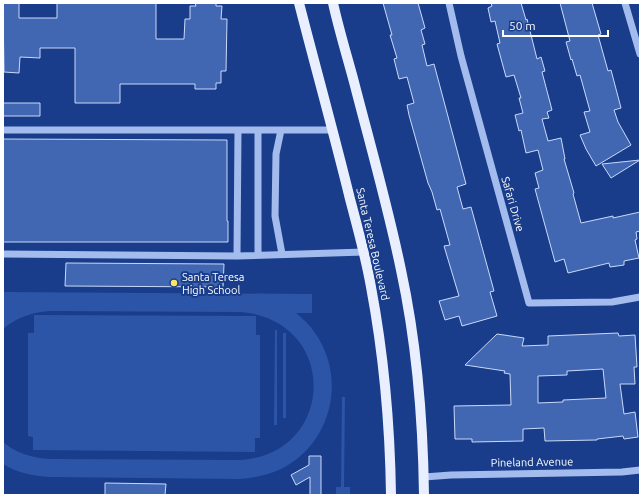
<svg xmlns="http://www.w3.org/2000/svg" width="643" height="498" font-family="Ubuntu,sans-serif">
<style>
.green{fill:#2c55a8}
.building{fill:#4267b2;stroke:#c9d9fa;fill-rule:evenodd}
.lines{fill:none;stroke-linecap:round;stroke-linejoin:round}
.minor{stroke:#a3bced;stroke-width:7}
.major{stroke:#e9efff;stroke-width:10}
.poi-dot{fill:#ffe45f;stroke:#193d8a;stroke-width:1.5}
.labels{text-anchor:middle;stroke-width:4;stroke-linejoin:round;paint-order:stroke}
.street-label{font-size:11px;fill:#fff;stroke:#193d8a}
.poi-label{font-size:11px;fill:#fff;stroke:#193d8a;text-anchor:start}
</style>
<rect width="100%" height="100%" fill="#193d8a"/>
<path class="green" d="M3 292 312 294V313H296C303 319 310 325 315 333 347 378 332 444 281 469 268 475 254 478 239 479L50 477C33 476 17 473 3 464V442C16 453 32 458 50 459L240 460C337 454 339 320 241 312L51 311C33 312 17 317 3 329Z
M34 315 256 316V335H260V438H255V452L33 450V437L28 436V333H34Z
M275 330H277V425H274Z
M283 333H286V418H283Z
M342 397H345L344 487H350V495H336V487H341Z"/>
<path class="building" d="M3 3H19V18H57V3H156V39H184L185 19H190V6H196L195 3H216V6H222L221 19H227L226 71H221V83H216V89H195V84H120V103H75V48H40V58L20 57 19 73 4 72Z
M383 3H418L425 28 421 30 425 44 422 45 427 66 434 64 466 184 457 187 463 209 471 207 494 291 490 292 497 316 462 326 459 316 445 320 439 301 459 296 444 246 450 245 440 209 437 210 432 192 428 183 409 115 407 105 414 103 407 77 399 79 394 59 397 58 390 35H392Z
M491 3H521L526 20 527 19 537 59 541 57 545 71 542 72 552 110 547 112 549 118 542 119 548 141 561 138 565 159H564L574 193 573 194 581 223 613 216V218L640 212V231L636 232 637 239 635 240 639 258 624 261V265L610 267 609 263 568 273 564 259 555 262 535 189 539 188 535 173 543 170 538 150 526 153 521 130 519 131 515 115 523 113 519 98H521L514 75 506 77 497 44 500 43 495 21 491 22 488 8 492 6Z
M560 3H592L601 34 598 35 608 71 611 70 621 108 614 110 618 122 631 145 596 166 586 149 580 135 590 132 584 112 590 111 580 75 577 76 572 59 571 60 566 42 570 41Z
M3 103H40V116H3Z
M3 139 227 140V221H228V242H3Z
M640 160 611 178 602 164Z
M66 263 224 264 223 287 65 286Z
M618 333 619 336 635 335 637 367H634L635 384H620L624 414 635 412 638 437 624 439 623 436 597 439V440L545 441 544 428 523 429V441L472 442V439H455L454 406 511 405 510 374 504 373 505 371 465 365 497 334 524 338 522 346 548 345V336ZM603 369 606 398 563 400V402L538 403V376L567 375V371Z
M309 456H321V495H310V477L296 485 291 475 309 465Z
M105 483 166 484 165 495H105Z"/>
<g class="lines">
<path class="minor" d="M449 3 461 56 529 303 612 302 640 297
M625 3 640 54
M3 130H333
M281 130 276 154 275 216 282 254
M3 254 237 256 364 252
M258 255V130
M237 256 238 130
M424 477 451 475 622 472 640 470"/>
<path class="major" d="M299 3C316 69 334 134 350 199 358 229 366 258 371 287 384 356 390 425 391 495
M333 3C339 30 347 56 354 82 370 144 388 207 401 270 417 344 423 420 424 495"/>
</g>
<circle class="poi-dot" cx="174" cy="283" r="4"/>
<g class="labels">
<g class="street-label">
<text transform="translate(513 204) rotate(74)" y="4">Safari Drive</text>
<text transform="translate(373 244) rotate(77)" y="4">Santa Teresa Boulevard</text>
<text transform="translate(532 462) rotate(-1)" y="4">Pineland Avenue</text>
</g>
<g class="poi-label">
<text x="182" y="281">Santa Teresa<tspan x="182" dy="13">High School</tspan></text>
</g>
</g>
<rect width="643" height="498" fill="none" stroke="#ffffff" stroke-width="8"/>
<path d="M503 30v6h105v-6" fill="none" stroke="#ffffff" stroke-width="2"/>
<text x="509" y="30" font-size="12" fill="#ffffff" stroke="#193d8a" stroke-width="3" paint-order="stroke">50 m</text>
</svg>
